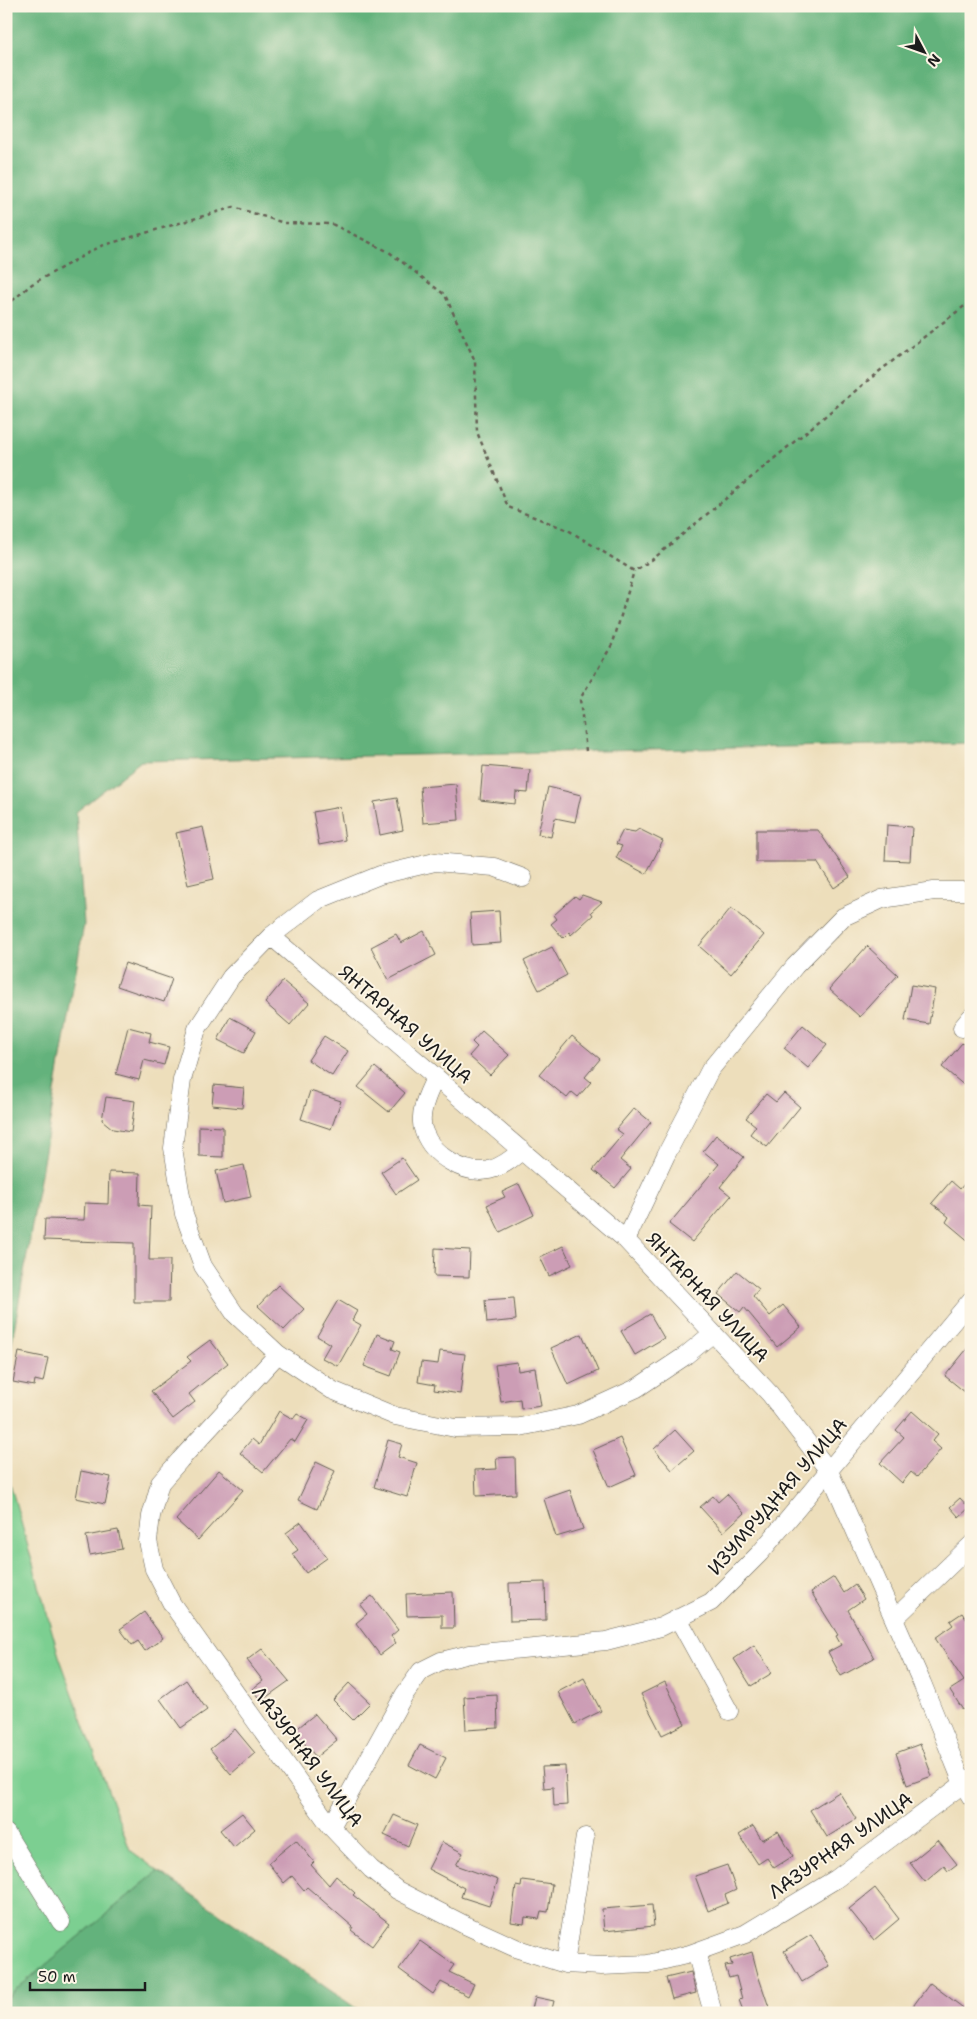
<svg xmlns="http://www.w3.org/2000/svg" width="977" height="2019" font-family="'Shantell Sans',sans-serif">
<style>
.green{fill:#7bcf91;stroke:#4c7656}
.forest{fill:#64b27b;stroke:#40674c}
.building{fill:#cc9db5}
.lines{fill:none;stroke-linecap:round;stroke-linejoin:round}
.minor-casing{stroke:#656054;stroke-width:19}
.path{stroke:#656054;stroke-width:2.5;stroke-dasharray:4 4;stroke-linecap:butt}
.minor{stroke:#fff;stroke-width:18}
.labels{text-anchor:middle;stroke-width:4;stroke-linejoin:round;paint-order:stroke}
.street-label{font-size:19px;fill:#1c1c1c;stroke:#fcf5e5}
</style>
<rect width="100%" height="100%" fill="#fcf5e5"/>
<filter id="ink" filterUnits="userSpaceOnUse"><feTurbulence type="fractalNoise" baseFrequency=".02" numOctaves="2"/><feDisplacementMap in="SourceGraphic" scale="10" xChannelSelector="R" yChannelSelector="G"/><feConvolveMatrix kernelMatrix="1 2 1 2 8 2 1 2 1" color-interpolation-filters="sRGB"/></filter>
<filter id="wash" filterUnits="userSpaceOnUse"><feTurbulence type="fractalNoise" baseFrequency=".0096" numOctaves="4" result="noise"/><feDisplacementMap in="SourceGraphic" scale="20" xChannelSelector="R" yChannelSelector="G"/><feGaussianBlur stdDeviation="1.12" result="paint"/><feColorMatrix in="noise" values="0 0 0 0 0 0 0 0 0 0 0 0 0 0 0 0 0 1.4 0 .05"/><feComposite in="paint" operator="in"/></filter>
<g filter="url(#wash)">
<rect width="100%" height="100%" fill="#eddebb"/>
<path class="green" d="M6 1469 59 1656 130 1850 158 1871 6 1998Z"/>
<path class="forest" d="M6 6H971V743L141 761 76 812 84 924 6 1377Z
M158 1871 363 2013H6V1998Z"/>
<g id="blocks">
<path class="building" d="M483 766 530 770 528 793 516 792 515 804 480 800Z
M456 784 459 820 423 823 420 787Z
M548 787 581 795 575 822 555 818 551 837 538 834Z
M397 798 403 830 380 835 374 802Z
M340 807 345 840 319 845 313 812Z
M887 825 912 827 910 861 885 860Z
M203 827 214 879 188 885 176 833Z
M639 829 663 841 646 874 616 858 622 846 616 844 623 830 635 832Z
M756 830H818L850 877 834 888 817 862H756Z
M582 895 602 902 591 912 593 915 571 935 569 932 563 938 551 924 557 919 554 915 575 896 579 899Z
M731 908 764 935 731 974 699 946Z
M499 911 501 943 472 945 470 913Z
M424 931 436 955 388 980 371 947 396 934 401 943Z
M867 946 898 975 860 1017 829 989Z
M552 947 567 975 539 990 524 961Z
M125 963 172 979 164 1002 117 986Z
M283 981 309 1003 290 1025 265 1003Z
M911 985 935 989 929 1024 905 1020Z
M230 1017 256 1031 244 1053 218 1040Z
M803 1025 827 1045 808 1068 784 1048Z
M128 1027 151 1033 149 1042 169 1047 164 1065 144 1060 139 1080 116 1074Z
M482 1031 509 1055 490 1075 469 1056 477 1047 472 1042Z
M324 1036 348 1051 332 1076 308 1060Z
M572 1036 600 1059 585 1077 591 1082 578 1097 572 1092 567 1098 539 1075Z
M962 1043 971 1051V1081L966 1087 942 1067Z
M375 1067 405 1093 389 1112 358 1087Z
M214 1085 244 1088 242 1108 212 1105Z
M310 1091 341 1101 331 1129 301 1119Z
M784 1093 800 1107 767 1147 750 1134 756 1126 746 1118 766 1094 776 1102Z
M106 1097 135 1101 131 1132 113 1129 102 1120Z
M634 1108 651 1122 620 1160 631 1169 615 1188 593 1170 623 1134 616 1129Z
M199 1126 223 1127V1157L199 1156Z
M716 1135 744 1157 720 1187 731 1196 692 1242 669 1224 719 1164 703 1151Z
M402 1158 417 1180 396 1194 381 1172Z
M244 1165 251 1197 223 1203 216 1171Z
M109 1172 140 1173 139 1205 151 1206 149 1260H170L169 1302H134V1243L44 1240 45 1219 84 1220 85 1203 108 1204Z
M971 1176V1243L946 1222 949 1217 932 1203 951 1181 960 1189Z
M519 1184 534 1215 500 1232 487 1205 505 1197 502 1192Z
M563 1246 572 1265 549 1276 540 1257Z
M435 1248 470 1250 469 1277 434 1276Z
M737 1271 759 1289 753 1296 770 1316 783 1305 801 1327 777 1347 744 1307 740 1312 718 1294Z
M278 1285 304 1309 284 1330 258 1306Z
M514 1298 516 1320 487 1323 485 1300Z
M338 1300 357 1311 352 1320 361 1325 338 1366 322 1358 330 1344 317 1336Z
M650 1314 664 1338 635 1355 621 1331Z
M377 1334 395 1341 392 1349 400 1352 391 1376 364 1366Z
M582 1334 598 1371 568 1385 551 1348Z
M210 1340 228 1363 189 1394 195 1402 173 1419 151 1391 191 1361 187 1357Z
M971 1344V1397L945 1376Z
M440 1351 465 1354 460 1394 434 1390 435 1385 418 1382 421 1362 438 1364Z
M19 1352 48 1358 43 1382 35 1380 34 1386 13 1382Z
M517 1362 518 1371 535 1368 541 1406 521 1409 520 1399 501 1402 495 1365Z
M279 1411 293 1419 297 1414 308 1420 295 1442 290 1439 263 1472 240 1453 252 1439 259 1445Z
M912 1411 938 1434 932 1441 941 1449 917 1477 911 1472 902 1483 880 1463 904 1437 896 1430Z
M675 1430 694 1451 672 1470 654 1449Z
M620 1438 636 1475 609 1487 593 1450Z
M388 1440 402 1444 398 1457 417 1463 407 1497 374 1487Z
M515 1457 516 1494 476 1496 475 1470 497 1469 496 1458Z
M316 1462 335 1471 317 1509 298 1500Z
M219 1470 243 1490 198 1540 176 1520Z
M81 1471 111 1477 105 1504 76 1498Z
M570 1490 583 1529 556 1537 544 1499Z
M727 1494 744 1513 723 1532 700 1507 713 1496 718 1502Z
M960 1498 969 1508 959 1517 950 1507Z
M301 1522 327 1558 306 1573 292 1554 298 1550 286 1533Z
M118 1530 122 1549 90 1555 86 1536Z
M834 1577 844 1593 855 1585 864 1599 848 1610 874 1658 841 1676 828 1652 841 1645 836 1636 838 1635 811 1592Z
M545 1582 546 1620 510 1621 509 1583Z
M453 1592 454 1628H442V1615L407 1616 406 1594Z
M372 1596 398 1630 391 1636 396 1643 380 1655 356 1623 367 1614 360 1605Z
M144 1612 163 1638 145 1651 138 1641 132 1645 120 1629Z
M962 1613 971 1626V1705L963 1710 950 1690 964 1681 935 1638 953 1625 950 1621Z
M754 1645 772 1673 751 1686 734 1659Z
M262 1649 289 1681 261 1701 252 1689 263 1681 247 1660Z
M584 1678 601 1711 575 1724 558 1692Z
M186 1680 207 1710 181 1728 160 1699Z
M665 1682 685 1724 662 1735 641 1694Z
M349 1683 370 1703 353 1720 333 1700Z
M497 1695 498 1728 466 1730 464 1697Z
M315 1714 337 1740 316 1757 294 1731Z
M235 1729 255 1753 231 1774 210 1749Z
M920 1744 932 1776 907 1785 896 1753Z
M420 1745 446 1758 435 1779 409 1765Z
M565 1766 567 1805 554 1806 553 1787 544 1788 542 1767Z
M839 1792 856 1819 827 1837 810 1810Z
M242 1813 255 1829 234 1847 220 1830Z
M394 1815 417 1825 408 1846 384 1835Z
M753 1826 762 1840 778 1831 793 1856 774 1868 767 1858 758 1864 739 1835Z
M296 1840 314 1862 311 1865 329 1885 336 1876 355 1893 353 1895 389 1923 372 1946 351 1930 353 1927 307 1887 304 1890 292 1876 284 1883 268 1863Z
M938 1840 957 1864 948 1871 944 1866 925 1882 910 1863Z
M442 1842 463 1853 456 1865 498 1880 489 1906 461 1897 464 1888 428 1869Z
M727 1865 736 1890 725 1895 728 1903 708 1911 695 1876Z
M522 1880 552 1884 548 1912 541 1911 539 1919 525 1917 524 1924 511 1922 516 1886 521 1887Z
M875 1888 899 1919 874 1940 849 1909Z
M652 1905 654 1926 604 1931 602 1909Z
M811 1935 829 1966 802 1982 784 1951Z
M420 1941 454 1965 449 1972 474 1984 468 1996 441 1982 433 1994 399 1969Z
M752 1952 758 1975 771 2013H744L739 2000 742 1999 736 1976 729 1978 725 1966 732 1965 730 1959Z
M691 1972 696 1993 672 1999 666 1978Z
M930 1983 970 2013H908Z
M535 1997 554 2001 551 2013H531Z"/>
</g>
</g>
<g filter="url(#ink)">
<use href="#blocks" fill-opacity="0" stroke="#656054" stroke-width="1"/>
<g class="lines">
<g class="minor-casing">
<path id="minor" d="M523 878 494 867 435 862 380 875 318 900 271 936 231 977 197 1029 182 1080 173 1148 184 1214 203 1266 235 1314 278 1354 332 1390 395 1416 455 1428 520 1427 578 1415 637 1388 685 1356 713 1333
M271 936 626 1240 770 1394 829 1471 922 1683 963 1784 971 1797
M962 1028 971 1017
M436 1077C428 1092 417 1115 424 1132 433 1156 464 1175 489 1170 502 1167 512 1159 522 1150
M626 1240 666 1155 710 1070 795 966 843 917 882 899 934 891H971
M278 1354 180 1460 160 1483 151 1516 148 1541 154 1569 172 1604 331 1827 371 1869 397 1890 463 1924 518 1949 565 1964 601 1966 648 1964 690 1954 745 1934 836 1879 971 1778
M678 1618 729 1711
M894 1619 971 1545
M331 1827 404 1695 421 1671 441 1661 470 1654 606 1641 661 1627 711 1602 760 1553 971 1300
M6 1833 61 1922
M696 1952 713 2013
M565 1964 585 1837"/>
</g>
<path class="path" d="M6 306 32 284 101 246 234 207 284 223 332 224 389 252 445 295 475 361 477 432 508 507 568 530 634 571 653 559 877 373 971 301
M586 751 580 699 613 643 634 571"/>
<use href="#minor" class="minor"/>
</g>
</g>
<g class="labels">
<g class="street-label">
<text transform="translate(406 1024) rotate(41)" y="7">ЯНТАРНАЯ УЛИЦА</text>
<text transform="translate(708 1297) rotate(47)" y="7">ЯНТАРНАЯ УЛИЦА</text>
<text transform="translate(777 1496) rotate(-49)" y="7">ИЗУМРУДНАЯ УЛИЦА</text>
<text transform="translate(308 1756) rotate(53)" y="7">ЛАЗУРНАЯ УЛИЦА</text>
<text transform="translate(840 1845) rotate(-35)" y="7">ЛАЗУРНАЯ УЛИЦА</text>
</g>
</g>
<rect width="977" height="2019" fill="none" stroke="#fcf5e5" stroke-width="25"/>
<g transform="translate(924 52) rotate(131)" stroke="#fcf5e5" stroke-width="4" paint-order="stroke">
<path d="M0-4L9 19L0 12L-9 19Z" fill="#1c1c1c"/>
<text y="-8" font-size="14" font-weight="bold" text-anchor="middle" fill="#1c1c1c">N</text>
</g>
<path d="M30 1982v8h115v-8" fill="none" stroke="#1c1c1c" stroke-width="2.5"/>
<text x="38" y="1982" font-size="15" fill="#1c1c1c" stroke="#fcf5e5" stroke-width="4" paint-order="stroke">50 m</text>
</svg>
